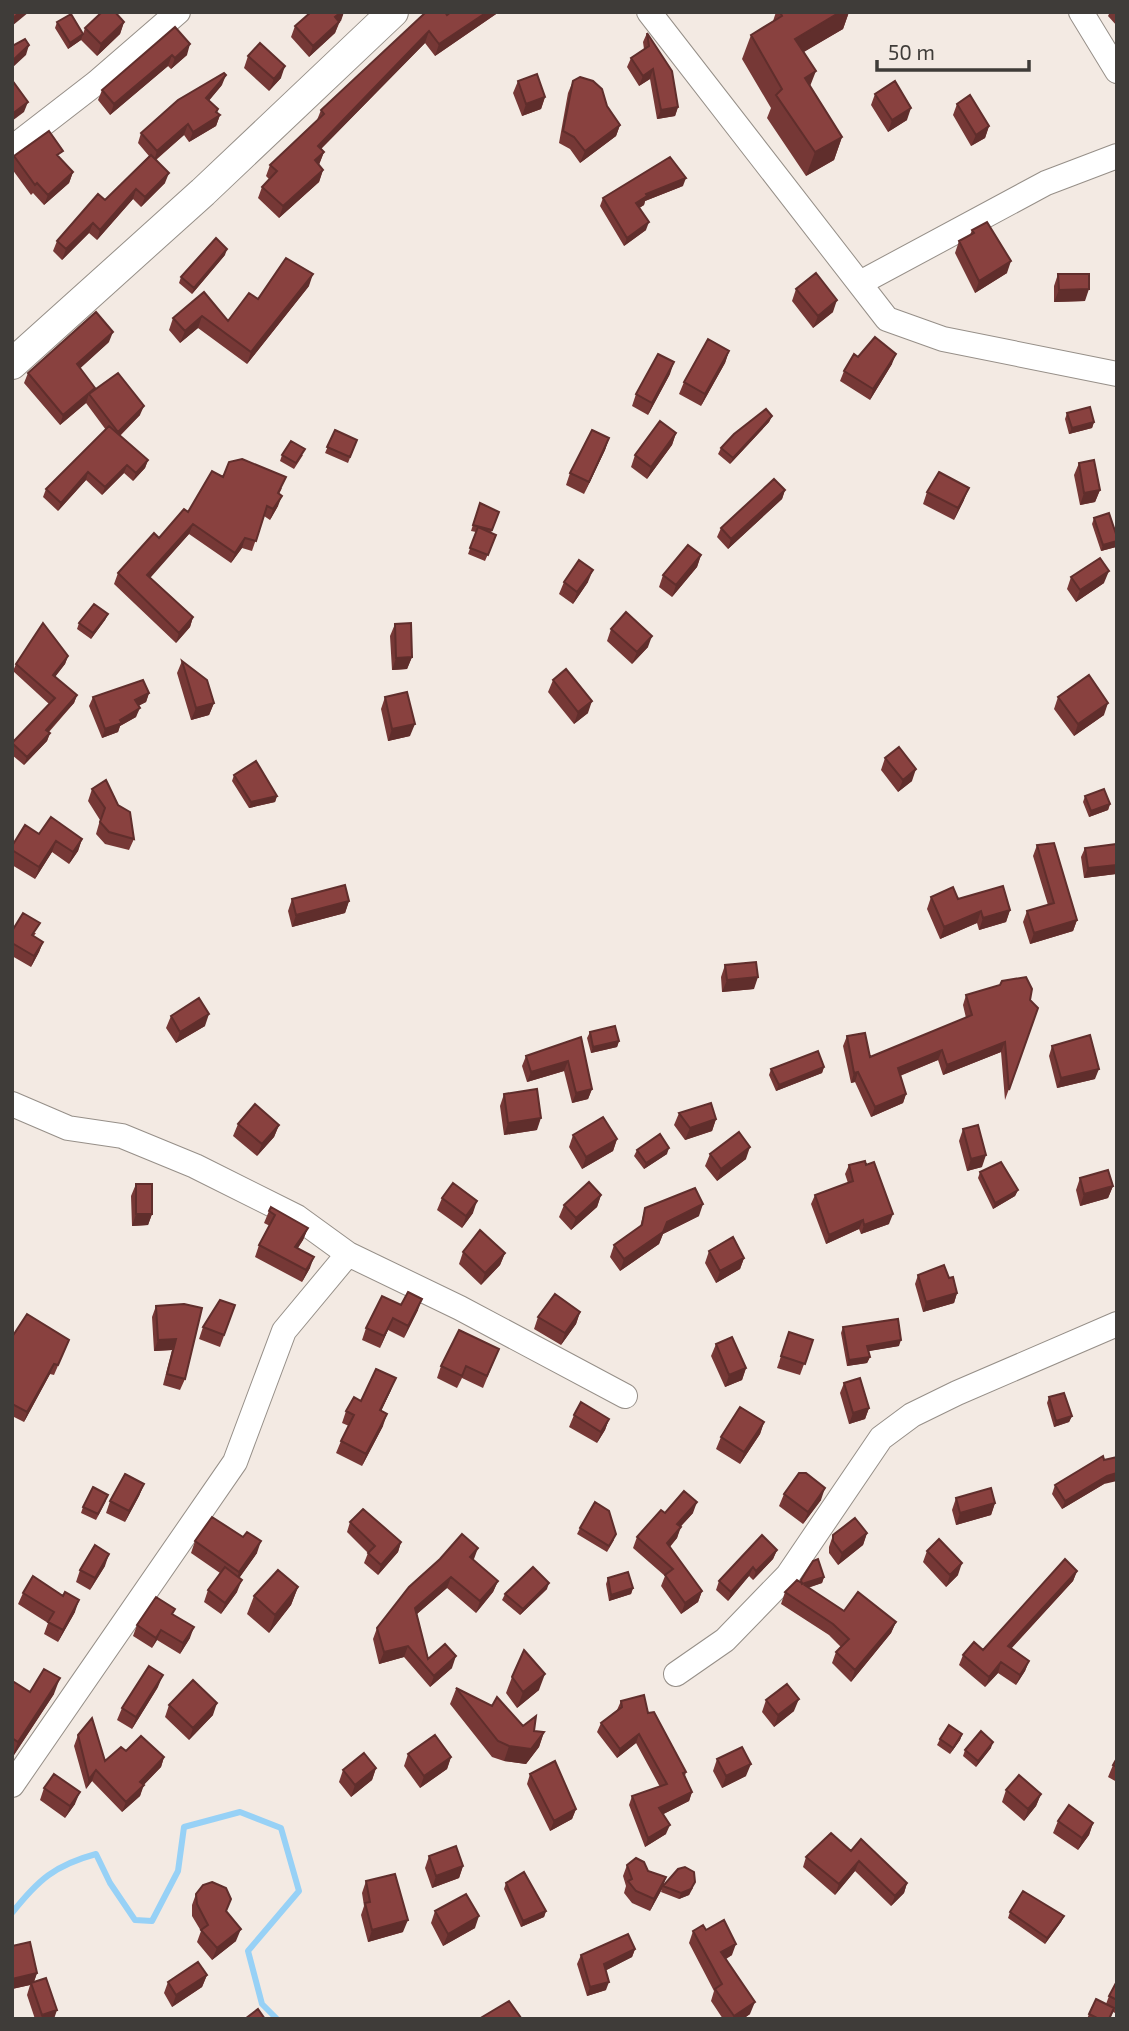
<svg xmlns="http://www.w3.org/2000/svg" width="1129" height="2031" font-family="'Exo 2',sans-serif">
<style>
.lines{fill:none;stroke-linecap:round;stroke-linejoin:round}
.stream{stroke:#97d1f6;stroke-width:6}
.minor-casing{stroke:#968f88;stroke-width:26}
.major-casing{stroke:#968f88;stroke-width:32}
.minor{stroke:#fff;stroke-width:24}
.major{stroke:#fff;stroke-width:30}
.wall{fill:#763836}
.shaded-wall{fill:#602e2c}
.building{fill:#89413f;stroke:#602e2c;stroke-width:2}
</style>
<rect width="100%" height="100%" fill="#f3eae3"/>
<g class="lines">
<path class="stream" d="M12 1913C38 1880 55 1865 96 1854L110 1883 135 1920 152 1921 178 1871 184 1827 240 1812 281 1828 299 1891 248 1951 262 2004 277 2019"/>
<g class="minor-casing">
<path id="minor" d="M649 12 887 319 943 339 1117 374
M1081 12 1117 71
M12 148 96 83 178 12
M860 283 1046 183 1117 156
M12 1104 68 1128 122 1136 195 1166 297 1217 348 1254 460 1308 625 1396
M676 1674 725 1640 788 1575 881 1438 912 1415 957 1393 1117 1324
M12 1785 235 1462 284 1331 348 1254"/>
</g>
<g class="major-casing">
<path id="major" d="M12 364 203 192 393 12"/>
</g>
<use href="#minor" class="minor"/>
<use href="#major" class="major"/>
</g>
<path class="wall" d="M311 12H344L335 33 309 57 291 37 295 26Z
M451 12H499L435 56 425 43 321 149 324 152 319 165 323 170 319 182 279 218 258 198 262 187 269 179 266 176 270 165 317 120 321 110Z
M776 12H849L843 29 803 52 810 86 842 137 834 160 806 176 767 118 771 108 742 59 751 35 773 21Z
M1110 12H1117V26L1108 16Z
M57 22 83 34 85 28 124 22 120 34 97 56 81 40 68 49 55 28Z
M175 27 187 55 171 69 168 66 110 115 98 100 102 90Z
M647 33 678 107 675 116 657 119 650 79 639 86 627 67 631 58 644 49 643 42Z
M248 56 281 78 269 91 244 68Z
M518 81 545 97 541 109 522 116 513 93Z
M573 81 607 106 620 125 616 136 580 163 570 149 559 143 568 93Z
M222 85 209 100 218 109 217 113 220 115 216 126 189 142 184 135 156 160 165 183 141 207 133 199 97 240 89 233 62 260 53 251 57 241 105 200 149 156 138 143 141 133Z
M875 94 907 120 888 132 871 105Z
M957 104 989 126 985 138 971 146 953 115Z
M14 156 60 159 73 172 69 183 44 205 33 193 31 195 12 169V161Z
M683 186 645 201 644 205 639 208 646 230 624 246 600 206 603 198Z
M972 230 1007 273 975 293 955 253 959 241 970 235Z
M225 255 192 294 179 283 181 277Z
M1058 274 1085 301 1054 302V286Z
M309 286 247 364 198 328 180 343 169 330 173 318 204 292 228 321 258 299Z
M796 289 833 312 813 328 792 301Z
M109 342 80 368 95 390 140 415 120 436 148 460 145 468 133 481 124 473 102 495 86 480 58 511 43 497 46 489 106 430 86 403 60 425 24 383 28 373Z
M729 351 725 363 701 406 679 394 684 382Z
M858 357 892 364 870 400 840 381 844 371Z
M670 374 648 415 632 406 636 394Z
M1067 413 1094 422 1092 428 1069 434 1065 419Z
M772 416 769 422 730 464 718 454 721 448Z
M335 430 357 440 348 463 325 453Z
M676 433 672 445 647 479 631 467 635 455Z
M609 438 605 450 584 494 566 485 570 473Z
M282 455H303L294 469 280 461Z
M1079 463 1100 490 1095 502 1080 505 1074 475Z
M282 488 279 494 278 506 270 520 264 516 252 551 242 548 231 563 189 534 150 577 193 617 190 627 176 643 114 584 118 573 188 512Z
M785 490 782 499 728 549 717 537 721 528Z
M927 492 964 500 954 520 923 504Z
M480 503 499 512 491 533 496 535 485 561 468 554 476 532 471 531Z
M1094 518 1116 547 1101 551 1092 524Z
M701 555 697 567 672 597 659 587 663 575Z
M1071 577 1104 583 1076 602 1067 589Z
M564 582H588L573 604 559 594Z
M108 614 105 620 91 639 77 629 79 623Z
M395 624 412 657 407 669 392 670 390 636Z
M611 629 648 647 632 664 607 641Z
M68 656 65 664 55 677 77 695 74 703 49 732 50 733 47 741 24 765 12 755V743L49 704 13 671 16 664Z
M182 661 214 703 209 715 191 720 177 673Z
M553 680 588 713 574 724 548 692Z
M149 693 146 702 138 706 136 717 120 726 118 732 102 738 89 706 93 697Z
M385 697 410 736 388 741 381 709Z
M1058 697 1104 715 1074 736 1054 709Z
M885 758 912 781 898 792 881 770Z
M234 775 277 796 275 802 249 808 232 781Z
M92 789 134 839 129 850 105 844 96 834 100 820 88 801Z
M1085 796 1110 804 1108 810 1089 817 1083 802Z
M39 834 82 839 78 851 69 864 52 852 35 879 12 865V846Z
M1037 845 1077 920 1073 931 1030 944 1023 922 1027 911 1048 905 1033 856Z
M1085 848 1116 874 1084 878 1081 857Z
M931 897 958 899 1010 910 1006 922 979 930 977 923 940 939 927 909Z
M292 899 349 901 345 913 292 927 288 911Z
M12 931 36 933 33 937 43 942 39 952 31 967 12 956Z
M725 965 754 989 722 992 721 977Z
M966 995 1030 1000 1038 1008 1005 1100 1001 1052 943 1075 938 1060 900 1076 906 1094 903 1103 871 1117 855 1082 851 1083 843 1046 847 1036 870 1057 966 1018 963 1005Z
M171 1016 205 1026 176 1043 166 1028Z
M590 1032 619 1041 617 1047 591 1053 587 1038Z
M581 1037 592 1089 588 1099 572 1103 564 1071 527 1082 522 1066 526 1056Z
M1052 1046 1095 1079 1057 1088 1049 1056Z
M824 1067 822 1073 776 1091 769 1075 771 1069Z
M504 1094 537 1130 504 1135 500 1106Z
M679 1113 716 1119 712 1131 685 1140 674 1125Z
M238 1124 279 1125 274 1137 257 1156 233 1136Z
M963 1129 982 1167 967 1171 959 1141Z
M573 1135 617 1139 613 1151 582 1169 569 1147Z
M637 1150 667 1154 644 1169 634 1156Z
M710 1154 746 1159 717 1181 705 1166Z
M849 1165H866L889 1224 861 1234 859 1229 826 1244 811 1204 815 1195 848 1183 845 1174Z
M980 1172 1018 1190 1015 1196 993 1209 978 1178Z
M1080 1178 1113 1186 1108 1198 1080 1206 1076 1190Z
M136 1184 152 1214 148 1225 132 1226 131 1196Z
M601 1195 597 1207 571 1230 559 1217 564 1205Z
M442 1198 473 1213 462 1228 437 1210Z
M645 1208 699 1216 663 1234 659 1244 620 1271 610 1257 614 1245 640 1227Z
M269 1211 308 1228 303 1240 298 1248 310 1268 302 1282 255 1257 259 1245 270 1226 264 1223Z
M709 1251 744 1258 740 1269 716 1283 705 1263Z
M463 1252 505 1253 500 1265 481 1285 459 1264Z
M918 1275 949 1278 957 1293 954 1303 923 1312 915 1284Z
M184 1304 185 1379 180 1390 163 1385 172 1350 154 1351 152 1317 156 1306Z
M235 1305 220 1347 199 1339 203 1327Z
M401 1305 418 1310 404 1338 388 1330 380 1348 362 1340 366 1328Z
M580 1312 576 1324 561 1345 534 1329 538 1317Z
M843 1327 899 1346 868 1351 870 1357 867 1363 847 1366 841 1333Z
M789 1332 813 1340 800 1375 777 1368Z
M12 1337 69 1340 54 1375 50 1374 24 1422 12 1416Z
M716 1344 746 1368 742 1380 725 1387 711 1356Z
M499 1349 483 1388 462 1378 457 1388 437 1378 441 1366Z
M844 1383 869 1408 865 1419 849 1424 840 1393Z
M391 1390 381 1411 383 1426 362 1466 336 1453 341 1441 349 1426 342 1423 346 1411 361 1401Z
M1049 1397 1072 1416 1069 1422 1054 1427 1047 1403Z
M574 1415 609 1419 605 1430 597 1443 569 1427Z
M764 1422 760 1434 740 1464 716 1449 721 1437Z
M144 1484 139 1496 125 1522 106 1513 110 1501Z
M1104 1484 1062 1509 1052 1494 1055 1485Z
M784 1494 821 1500 803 1524 779 1506Z
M956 1498 995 1503 991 1515 956 1525 952 1510Z
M106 1501 96 1520 81 1513 83 1507Z
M665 1513H693L680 1527 677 1538 670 1547 702 1591 698 1602 681 1614 661 1586 665 1576 633 1548 637 1537Z
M350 1522 401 1542 398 1552 378 1575 364 1563 368 1553 347 1532Z
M580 1528 614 1540 607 1552 577 1534Z
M867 1533 863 1545 838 1565 829 1553V1547L833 1535Z
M195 1541 257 1553 239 1578 237 1592 221 1614 204 1602 208 1590 220 1573 191 1553Z
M777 1550 773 1559 753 1580 749 1576 728 1601 716 1590 719 1581Z
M927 1551 958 1575 946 1587 923 1562Z
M474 1559 473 1560 498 1581 493 1592 476 1613 447 1588 417 1614 428 1659 452 1668 430 1687 404 1657 379 1664 373 1639 377 1628Z
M105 1566 90 1590 76 1582 80 1570Z
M1077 1571 1073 1581 1011 1649 1029 1661 1025 1671 1016 1685 998 1673 985 1687 959 1665 963 1655 983 1650Z
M824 1577 822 1583 808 1588 844 1611 896 1622 891 1633 851 1682 832 1663 836 1652 841 1647 829 1635 781 1604 785 1592 800 1582 801 1580Z
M608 1578 633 1588 631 1594 609 1601 606 1584Z
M298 1587 291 1605 269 1633 247 1614 254 1596Z
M547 1589 520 1615 502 1600 505 1594Z
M23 1593 75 1612 58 1642 44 1634 48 1623 18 1604Z
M173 1615 190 1638 180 1654 157 1640 152 1648 133 1636 137 1625Z
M512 1677 539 1690 517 1708 506 1693Z
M12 1684 30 1692 54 1694 12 1758Z
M158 1687 132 1729 117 1720 122 1708Z
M456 1689 523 1726 534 1731 544 1732 539 1747 526 1764 504 1761 492 1757 450 1704Z
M766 1700 794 1711 774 1727 762 1712Z
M621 1701 648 1713 686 1772 685 1776 692 1792 689 1801 663 1814 666 1834 645 1847 629 1805 632 1796 660 1787 636 1743 617 1758 597 1732 601 1723 617 1710Z
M169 1705 213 1715 189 1740 165 1717Z
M962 1734 960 1740 950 1754 937 1745 940 1739Z
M78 1735 105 1761 126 1751 164 1757 161 1767 143 1785 140 1796 122 1812 92 1781 86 1789 74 1746Z
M991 1748 976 1767 963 1756 965 1750Z
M408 1754 451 1757 447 1769 420 1788 404 1766Z
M1117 1758V1782L1108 1777 1113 1765Z
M717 1759 746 1776 722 1788 713 1771Z
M376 1768 372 1780 351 1797 339 1782 343 1770Z
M530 1774 576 1809 572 1819 550 1831 527 1784Z
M44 1788 75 1804 65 1818 40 1800Z
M1006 1790 1041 1794 1036 1806 1024 1821 1002 1802Z
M1058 1821 1093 1823 1089 1835 1078 1850 1053 1833Z
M851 1851 907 1883 904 1893 891 1906 855 1871 835 1895 803 1867 806 1857Z
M429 1856 463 1866 459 1878 432 1888 425 1868Z
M627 1865 666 1877 662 1889 650 1911 632 1903 624 1893 626 1886 623 1876Z
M366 1881 403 1932 368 1942 361 1915 364 1906 362 1893Z
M506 1883 546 1911 544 1917 521 1927 504 1889Z
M663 1886 693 1888 689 1895 679 1899 661 1892Z
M196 1894 226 1912 236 1941 212 1960 197 1942 201 1931 192 1916V1905Z
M435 1911 475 1928 443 1946 431 1923Z
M1010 1912 1064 1916 1061 1922 1045 1944 1008 1918Z
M706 1930 732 1955 726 1959 750 2014 743 2019H723L711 2001 714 1991 689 1943 693 1931Z
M12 1946 37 1973 34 1982 54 2019H35L27 1995 30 1985 12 1989Z
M635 1949 632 1957 606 1970V1990L587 1996 577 1964 581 1955Z
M207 1975 202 1987 172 2007 164 1993 168 1982Z
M1117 1981V2014L1113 2012 1110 2019H1087L1089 2014 1106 2004 1109 1996Z"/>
<path class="shaded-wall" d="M20 12H29L12 26V19Z
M341 12H344L341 21 331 28 335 17Z
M487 12H499L435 56 439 44Z
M840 12H849L843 29 787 62 795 39Z
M124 22 120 34 97 56 101 44Z
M339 22 335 33 309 57 313 46Z
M429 31 425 43 313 157 318 146Z
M83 34 81 40 68 49 70 43Z
M190 44 187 55 171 69 175 58Z
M29 45 26 55 12 68V61Z
M172 55 168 66 110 115 114 104Z
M285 66 281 78 269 91 274 79Z
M653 69 650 79 639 86 643 76Z
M816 71 807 94 805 78Z
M226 75 222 85 203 108 206 98Z
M545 97 541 109 522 116 526 104Z
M28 102 24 112 12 121V114Z
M678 107 675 116 657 119 661 110Z
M911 108 907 120 888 132 892 120Z
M218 109 215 118 220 115 216 126 189 142 193 132Z
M188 124 184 135 154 161 157 151Z
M620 125 616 136 580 163 585 151Z
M989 126 985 138 971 146 976 135Z
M842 137 834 160 806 176 815 152Z
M324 152 319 164 311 172 315 160Z
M323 170 319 182 279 218 283 206Z
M73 172 69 183 44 205 48 195Z
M169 173 165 183 141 207 145 197Z
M686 178 683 186 645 201 644 205 633 212 636 203 646 194Z
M136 189 133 199 97 240 100 230Z
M649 222 646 230 624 246 627 238Z
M93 223 89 233 62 260 66 249Z
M227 249 225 255 192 294 194 288Z
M1011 261 1007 273 975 293 979 281Z
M313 274 309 286 247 364 251 352Z
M1089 289 1085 301 1054 302 1059 290Z
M837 300 833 312 813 328 818 316Z
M202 316 198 328 180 343 185 331Z
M113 332 109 342 74 374 77 364Z
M729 351 725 363 701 406 705 394Z
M896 354 892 364 870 400 873 389Z
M674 362 670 374 648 415 652 403Z
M95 388 92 398 89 394 86 403 60 425 63 415Z
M144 406 140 415 114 441 118 432Z
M772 416 769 422 730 464 733 458Z
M1094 422 1092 428 1069 434 1072 428Z
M676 433 672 445 647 479 651 467Z
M609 438 605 450 584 494 589 482Z
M148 460 145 468 133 481 136 473Z
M127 465 124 473 102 495 105 487Z
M88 472 86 480 58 511 61 503Z
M969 488 964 500 954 520 958 508Z
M785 490 782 499 728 549 731 539Z
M1100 490 1095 502 1080 505 1084 493Z
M282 496 278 506 270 520 273 509Z
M193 524 189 534 144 585 147 575Z
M245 538 242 548 231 563 235 553Z
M1117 541 1116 547 1101 551 1103 545Z
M701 555 697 567 672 597 676 585Z
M593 570 588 582 573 604 577 592Z
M1109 571 1104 583 1076 602 1080 590Z
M108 614 105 620 91 639 93 633Z
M193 617 190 627 176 643 179 633Z
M652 636 648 647 632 664 637 652Z
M68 656 65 664 50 683 53 675Z
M412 657 407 669 392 670 396 658Z
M149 693 146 702 132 709 135 700Z
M77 695 74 703 43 737 46 730Z
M592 701 588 713 574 724 578 712Z
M214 703 209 715 191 720 196 708Z
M1108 703 1104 715 1074 736 1078 724Z
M140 708 136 717 120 726 118 732 102 738 105 729Z
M415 724 410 736 388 741 392 729Z
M50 733 47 741 24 765 27 757Z
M916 769 912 781 898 792 903 780Z
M277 796 275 802 249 808 251 802Z
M1110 804 1108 810 1089 817 1091 811Z
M82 839 78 851 69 864 73 852Z
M56 841 52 852 35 879 39 867Z
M1117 865 1116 874 1084 878 1088 868Z
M349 901 345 913 292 927 296 915Z
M1010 910 1006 922 979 930 983 918Z
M981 911 977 923 940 939 944 927Z
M1077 920 1073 931 1030 944 1034 933Z
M43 942 39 952 31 967 34 956Z
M758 977 754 989 722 992 727 980Z
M209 1014 205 1026 176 1043 180 1032Z
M619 1041 617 1047 591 1053 593 1047Z
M1005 1042 1001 1052 943 1075 947 1065Z
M942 1050 938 1060 894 1078 898 1068Z
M568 1061 564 1071 527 1082 531 1072Z
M824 1067 822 1073 776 1091 779 1085Z
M1099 1069 1095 1079 1057 1088 1061 1078Z
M858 1072 855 1082 851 1083 854 1073Z
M592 1089 588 1099 572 1103 576 1093Z
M906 1094 903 1103 871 1117 875 1107Z
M541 1118 537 1130 504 1135 508 1123Z
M716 1119 712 1131 685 1140 690 1128Z
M279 1125 274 1137 257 1156 262 1144Z
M617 1139 613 1151 582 1169 586 1157Z
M750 1147 746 1159 717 1181 721 1169Z
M669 1148 667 1154 644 1169 646 1163Z
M986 1155 982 1167 967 1171 971 1159Z
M1113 1186 1108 1198 1080 1206 1084 1194Z
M1018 1190 1015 1196 993 1209 995 1203Z
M601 1195 597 1207 571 1230 576 1218Z
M477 1201 473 1213 462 1228 466 1216Z
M703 1204 699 1216 663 1234 659 1244 620 1271 624 1259 667 1222Z
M136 1214H152L148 1225 132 1226Z
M893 1214 889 1224 861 1234 864 1225Z
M863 1220 859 1229 826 1244 829 1235Z
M308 1228 303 1240 291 1258 295 1247Z
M505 1253 500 1265 481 1285 485 1273Z
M314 1257 310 1268 302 1282 306 1270Z
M744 1258 740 1269 716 1283 720 1271Z
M957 1293 954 1303 923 1312 926 1302Z
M422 1299 418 1310 404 1338 408 1326Z
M580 1312 576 1324 561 1345 565 1333Z
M393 1318 388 1330 380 1348 384 1336Z
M176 1339 172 1350 154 1351 158 1340Z
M901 1340 899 1346 864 1352 867 1346Z
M870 1357 867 1363 847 1366 849 1360Z
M54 1364 50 1374 24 1422 27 1412Z
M746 1368 742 1380 725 1387 729 1375Z
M396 1378 391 1390 376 1422 380 1410Z
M869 1408 865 1419 849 1424 853 1413Z
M387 1414 383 1426 362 1466 366 1454Z
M1072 1416 1069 1422 1054 1427 1056 1421Z
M609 1419 605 1430 597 1443 601 1432Z
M764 1422 760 1434 740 1464 744 1452Z
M1117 1473V1481L1104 1484 1062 1509 1065 1501 1107 1476Z
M144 1484 139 1496 125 1522 129 1511Z
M825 1488 821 1500 803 1524 808 1512Z
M697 1502 693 1513 673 1535 677 1524Z
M995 1503 991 1515 956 1525 960 1513Z
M681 1527 677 1538 663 1554 667 1543Z
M867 1533 863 1545 838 1565 842 1553Z
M261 1541 257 1553 235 1584 239 1572Z
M401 1542 398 1552 378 1575 381 1565Z
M478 1548 474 1559 466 1569 470 1557Z
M777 1550 773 1559 753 1580 756 1571Z
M109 1554 105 1566 90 1590 95 1578Z
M962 1563 958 1575 946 1587 950 1575Z
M753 1567 749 1576 728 1601 731 1592Z
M1077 1571 1073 1581 1004 1656 1008 1646Z
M451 1577 447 1588 411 1619 415 1608Z
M824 1577 822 1583 800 1590 802 1584Z
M242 1580 237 1592 221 1614 225 1603Z
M498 1581 493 1592 476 1613 480 1601Z
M549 1583 547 1589 520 1615 523 1609Z
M298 1587 291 1605 269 1633 275 1615Z
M633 1588 631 1594 609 1601 611 1595Z
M702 1591 698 1602 681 1614 685 1603Z
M79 1600 75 1612 58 1642 63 1630Z
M896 1622 891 1633 851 1682 855 1670Z
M194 1627 190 1638 180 1654 183 1643Z
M161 1630 157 1640 152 1648 156 1638Z
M408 1646 404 1657 379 1664 384 1652Z
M456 1656 452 1668 430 1687 434 1676Z
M1029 1661 1025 1671 1016 1685 1020 1675Z
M1001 1662 998 1673 985 1687 989 1677Z
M545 1674 539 1690 517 1708 523 1692Z
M163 1675 158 1687 132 1729 136 1717Z
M60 1678 54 1694 12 1758 18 1742Z
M799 1699 794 1711 774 1727 778 1715Z
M217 1703 213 1715 189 1740 193 1728Z
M544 1732 539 1747 526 1764 504 1761 509 1746Z
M639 1734 636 1743 617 1758 620 1749Z
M962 1734 960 1740 950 1754 953 1748Z
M993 1742 991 1748 976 1767 978 1761Z
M164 1757 161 1767 141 1788 144 1785 140 1796 122 1812 126 1802 140 1782Z
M451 1757 447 1769 420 1788 424 1776Z
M751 1764 746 1776 722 1788 726 1776Z
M376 1768 372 1780 351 1797 355 1785Z
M96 1770 92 1781 86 1789 89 1779Z
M80 1792 75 1804 65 1818 70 1806Z
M692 1792 689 1801 656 1818 659 1808Z
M1041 1794 1036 1806 1024 1821 1028 1809Z
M576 1809 572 1819 550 1831 554 1821Z
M1093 1823 1089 1835 1078 1850 1082 1838Z
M670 1825 666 1834 645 1847 648 1838Z
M859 1861 855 1871 835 1895 839 1884Z
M463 1866 459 1878 432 1888 436 1876Z
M666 1877 662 1889 650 1911 654 1899Z
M695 1882 689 1895 679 1899 681 1893Z
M907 1883 904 1893 891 1906 895 1896Z
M546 1911 544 1917 521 1927 523 1921Z
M479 1916 475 1928 443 1946 448 1934Z
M1064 1916 1061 1922 1045 1944 1047 1938Z
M408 1920 403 1932 368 1942 372 1930Z
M241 1929 236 1941 212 1960 217 1948Z
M736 1944 732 1955 717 1964 721 1952Z
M635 1949 632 1957 601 1973 604 1964Z
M37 1973 33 1984 31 1983 30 1985 12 1989V1979Z
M207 1975 202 1987 172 2007 176 1995Z
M609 1982 606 1990 587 1996 590 1987Z
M755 2002 750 2014 743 2019H733L734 2016Z
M57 2010 54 2019H41L42 2015Z"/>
<path class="building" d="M12 12H20L12 19Z
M102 12H115L124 22 101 44 85 28Z
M311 12H341L335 17 339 22 313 46 295 26Z
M426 12H445L447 15 451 12H487L439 44 429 31 318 146 324 152 315 160 323 170 283 206 262 187 277 171 270 165 324 114 321 110Z
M780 12H840L795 39 816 71 805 78 842 137 815 152 776 95 782 89 751 35 782 16Z
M71 14 83 34 70 43 57 22Z
M175 27 190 44 175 58 172 55 114 104 102 90Z
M647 33 672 71 678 107 661 110 653 69 643 76 631 58 649 46Z
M25 39 29 45 12 61V46Z
M260 43 285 66 274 79 248 56Z
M224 73 226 75 206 98 218 109 216 112 220 115 193 132 188 124 157 151 141 133 178 100Z
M537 74 545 97 526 104 518 81Z
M580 77 593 81 602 89 607 106 620 125 585 151 574 137 563 131 573 81Z
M12 80 28 102 12 114Z
M895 81 911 108 892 120 875 94Z
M970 95 989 126 976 135 957 104Z
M49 131 63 151 57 155 73 172 48 195 37 183 35 185 14 156Z
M151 155 169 173 145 197 136 189 100 230 93 223 66 249 57 241 98 194 105 200Z
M670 157 686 178 646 194 647 196 636 203 649 222 627 238 603 198Z
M987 222 1011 261 979 281 959 241 974 233 972 230Z
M216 238 227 249 194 288 181 277Z
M286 258 313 274 251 352 202 316 185 331 173 318 204 292 228 321 249 293 258 299Z
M816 273 837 300 818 316 796 289Z
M1058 274H1089V289L1059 290Z
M96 312 113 332 77 364 95 388 63 415 28 373Z
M875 337 896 354 873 389 844 371 854 354 858 357Z
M708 339 729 351 705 394 684 382Z
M658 354 674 362 652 403 636 394Z
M118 373 144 406 118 432 89 394Z
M1090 407 1094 422 1072 428 1067 413Z
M766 409 772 416 733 458 721 448 734 434Z
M660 421 676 433 651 467 635 455Z
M109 426 148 460 136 473 127 465 105 487 88 472 61 503 46 489Z
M335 430 357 440 350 457 327 447Z
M592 430 609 438 589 482 570 473Z
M291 441 305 449 296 463 282 455Z
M242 459 286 477 278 493 282 496 273 509 267 506 256 541 245 538 235 553 193 524 147 575 193 617 179 633 118 573 154 533 159 538 184 509 188 512 212 471 223 477 229 462Z
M1094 460 1100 490 1084 493 1079 463Z
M939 472 969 488 958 508 927 492Z
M774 479 785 490 731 539 721 528Z
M480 503 499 512 492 530 473 525Z
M1109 513 1117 537V541L1103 545 1094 518Z
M478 527 496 535 488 555 470 548Z
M688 545 701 555 676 585 663 575Z
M1100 558 1109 571 1080 590 1071 577Z
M579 560 593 570 577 592 564 582Z
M94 604 108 614 93 633 79 623Z
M626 612 652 636 637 652 611 629Z
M43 623 68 656 53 675 77 695 46 730 50 733 27 757 12 743 55 698 16 664Z
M411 623 412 657 396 658 395 624Z
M182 661 207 680 214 703 196 708Z
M566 669 592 701 578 712 553 680Z
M1089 675 1108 703 1078 724 1058 697Z
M143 680 149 693 135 700 140 708 120 720 122 723 105 729 93 697Z
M407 692 415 724 392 729 385 697Z
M899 747 916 769 903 780 885 758Z
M256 761 277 796 251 802 234 775Z
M106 780 118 805 130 812 134 839 109 832 100 822 105 808 92 789Z
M1104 789 1110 804 1091 811 1085 796Z
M51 817 82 839 73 852 56 841 39 867 12 850V846L25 825 39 834Z
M1054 843 1077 920 1034 933 1027 911 1054 903 1037 845Z
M1117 844V865L1088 868 1085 848Z
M345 885 349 901 296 915 292 899Z
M1003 886 1010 910 983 918 981 911 944 927 931 897 953 887 958 899Z
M23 913 40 923 32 935 43 942 34 956 12 943V931Z
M756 962 758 977 727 980 725 965Z
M1026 977 1032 989 1030 1000 1038 1008 1009 1090 1005 1042 947 1065 942 1050 898 1068 906 1094 875 1107 858 1072 854 1073 847 1036 865 1033 870 1057 972 1015 966 995 1000 985 1002 981Z
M199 998 209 1014 180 1032 171 1016Z
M615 1026 619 1041 593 1047 590 1032Z
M1090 1035 1099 1069 1061 1078 1052 1046Z
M581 1037 592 1089 576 1093 568 1061 531 1072 526 1056Z
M818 1051 824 1067 779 1085 771 1069Z
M537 1089 541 1118 508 1123 504 1094Z
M711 1103 716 1119 690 1128 679 1113Z
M255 1104 279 1125 262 1144 238 1124Z
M603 1117 617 1139 586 1157 573 1135Z
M978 1125 986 1155 971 1159 963 1129Z
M739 1132 750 1147 721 1169 710 1154Z
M660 1134 669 1148 646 1163 637 1150Z
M865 1161 866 1165 874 1162 893 1214 864 1225 863 1220 829 1235 815 1195 853 1181 849 1165Z
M1001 1162 1018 1190 995 1203 980 1172Z
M1108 1170 1113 1186 1084 1194 1080 1178Z
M589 1182 601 1195 576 1218 564 1205Z
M453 1183 477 1201 466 1216 442 1198Z
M136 1184H152V1214H136Z
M695 1188 703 1204 667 1222 663 1232 624 1259 614 1245 642 1225 645 1208Z
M271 1207 308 1228 295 1247 314 1257 306 1270 259 1245 275 1215 269 1211Z
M480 1230 505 1253 485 1273 463 1252Z
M733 1237 744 1258 720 1271 709 1251Z
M944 1265 949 1278 953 1277 957 1293 926 1302 918 1275Z
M408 1292 422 1299 408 1326 393 1318 384 1336 366 1328 382 1296 401 1305Z
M555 1294 580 1312 565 1333 538 1317Z
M220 1300 235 1305 224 1335 203 1327Z
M184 1304 202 1308 185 1379 167 1374 176 1339 158 1340 156 1306Z
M27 1314 69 1340 58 1365 54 1364 27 1412 12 1404V1337Z
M898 1319 901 1340 867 1346 870 1357 849 1360 843 1327Z
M459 1330 499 1349 487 1376 466 1366 462 1376 441 1366Z
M789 1332 813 1340 805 1364 781 1356Z
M732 1337 746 1368 729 1375 716 1344Z
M376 1369 396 1378 380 1410 387 1414 366 1454 341 1441 354 1415 346 1411 354 1397 361 1401Z
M860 1378 869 1408 853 1413 844 1383Z
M1064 1393 1072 1416 1056 1421 1049 1397Z
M581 1402 609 1419 601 1432 574 1415Z
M740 1407 764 1422 744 1452 721 1437Z
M1103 1456 1104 1460 1117 1457V1473L1107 1476 1065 1501 1055 1485Z
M799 1473H806L825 1488 808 1512 784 1494Z
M125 1474 144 1484 129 1511 110 1501Z
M93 1487 108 1495 98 1514 83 1507Z
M991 1488 995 1503 960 1513 956 1498Z
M684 1491 697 1502 677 1524 681 1527 667 1543 702 1591 685 1603 665 1575 673 1569 637 1537 661 1510 665 1513Z
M595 1502 609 1511 616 1534 609 1546 580 1528Z
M363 1509 401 1542 381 1565 368 1553 375 1546 350 1522Z
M212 1517 243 1537 247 1532 261 1541 239 1572 195 1541Z
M855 1518 867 1533 842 1553 833 1541V1535Z
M462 1534 478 1548 470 1557 498 1581 480 1601 451 1577 415 1608 428 1659 445 1644 456 1656 434 1676 408 1646 384 1652 377 1628 409 1587 440 1559Z
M762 1535 777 1550 756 1571 753 1567 731 1592 719 1581Z
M939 1539 962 1563 950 1575 927 1551Z
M95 1545 109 1554 95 1578 80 1570Z
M818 1559 824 1577 802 1584 801 1580 813 1561Z
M1065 1559 1077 1571 1008 1646 1029 1661 1020 1675 1001 1662 989 1677 963 1655 974 1642 983 1650Z
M225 1567 242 1580 225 1603 208 1590Z
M533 1567 549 1583 523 1609 505 1594Z
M278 1570 298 1587 275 1615 254 1596Z
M628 1572 633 1588 611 1595 608 1578Z
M33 1576 63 1596 65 1592 79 1600 63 1630 48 1622 54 1612 23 1593Z
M797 1580 844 1611 858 1592 896 1622 855 1670 836 1652 849 1639 833 1624 785 1592Z
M156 1597 175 1609 172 1614 194 1627 183 1643 161 1630 156 1638 137 1625Z
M524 1650 545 1674 523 1692 512 1677Z
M149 1666 163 1675 136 1717 122 1708Z
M44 1669 60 1678 18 1742 12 1738V1684L14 1682 30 1692Z
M193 1680 217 1703 193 1728 169 1705Z
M787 1684 799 1699 778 1715 766 1700Z
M456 1688 492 1706 497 1697 523 1726 536 1716 534 1731 544 1732 531 1749 509 1746 498 1741Z
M644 1695 648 1713 654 1712 686 1772 683 1773 692 1792 659 1808 670 1825 648 1838 632 1796 667 1784 639 1734 620 1749 601 1723 622 1707 621 1701Z
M92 1718 105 1761 121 1747 126 1751 141 1736 164 1757 140 1782 144 1785 126 1802 96 1770 89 1779 78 1735Z
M949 1725 962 1734 953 1748 940 1739Z
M981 1731 993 1742 978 1761 965 1750Z
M435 1735 451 1757 424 1776 408 1754Z
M742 1747 751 1764 726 1776 717 1759Z
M364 1753 376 1768 355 1785 343 1770Z
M1117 1758V1767L1113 1765Z
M555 1761 576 1809 554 1821 530 1774Z
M54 1774 80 1792 70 1806 44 1788Z
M1019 1775 1041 1794 1028 1809 1006 1790Z
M1069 1805 1093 1823 1082 1838 1058 1821Z
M831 1833 851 1851 861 1839 907 1883 895 1896 859 1861 839 1884 806 1857Z
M456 1846 463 1866 436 1876 429 1856Z
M636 1858 644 1862 648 1871 666 1877 654 1899 636 1891 628 1881 632 1879 627 1865Z
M685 1867 694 1872 695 1882 691 1889 681 1893 663 1886 678 1869Z
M524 1872 546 1911 523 1921 506 1883Z
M395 1874 408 1920 372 1930 365 1903 370 1902 366 1881Z
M212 1882 226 1888 231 1899 226 1911 241 1929 217 1948 201 1930 208 1925 197 1904 196 1894 203 1885Z
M1023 1891 1064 1916 1047 1938 1010 1912Z
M466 1894 479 1916 448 1934 435 1911Z
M724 1920 736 1944 721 1952 755 2002 734 2016 715 1989 722 1984 693 1931 703 1925 706 1930Z
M628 1934 635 1949 604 1964 609 1982 590 1987 581 1955Z
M30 1942 37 1973 12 1979V1946Z
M198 1962 207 1975 176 1995 168 1982Z
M46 1978 57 2010 42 2015 31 1983Z
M1117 1981V2000L1109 1996Z
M1096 1999 1114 2008 1109 2019H1099L1089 2014Z
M509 2001 521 2018 520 2019H479Z
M258 2009 265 2019H245Z"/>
<rect width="1129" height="2031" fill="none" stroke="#3f3c39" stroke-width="28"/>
<path d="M877 60v10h152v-10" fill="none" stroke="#3f3c39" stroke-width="3.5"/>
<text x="888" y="60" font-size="21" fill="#3f3c39" stroke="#f3eae3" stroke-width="5" paint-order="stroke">50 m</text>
</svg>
